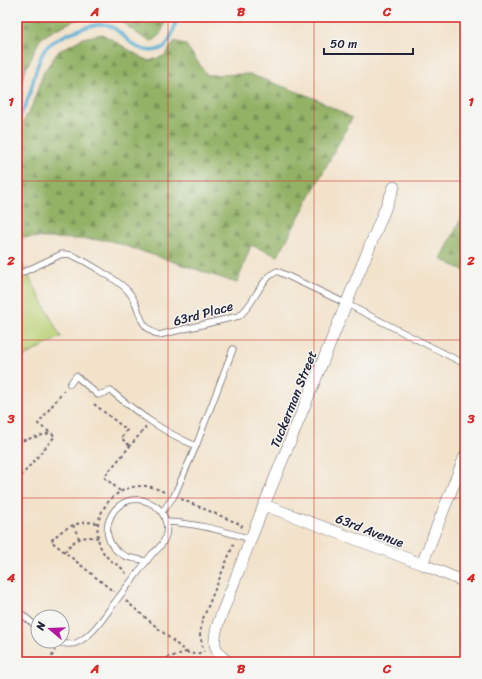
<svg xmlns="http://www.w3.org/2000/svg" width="482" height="679" font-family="Sriracha,sans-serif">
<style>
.forest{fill:url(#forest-firs);stroke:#5a6a50}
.garden{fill:#bad075;stroke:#6e7958}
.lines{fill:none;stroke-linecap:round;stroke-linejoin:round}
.stream{stroke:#56afd4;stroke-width:3.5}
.service-casing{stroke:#6b656d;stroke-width:7}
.minor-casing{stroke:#6b656d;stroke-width:12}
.path{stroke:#6b656d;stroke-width:2;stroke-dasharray:3 3;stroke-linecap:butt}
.service{stroke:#fff;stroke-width:5.5}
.minor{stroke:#fff;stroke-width:11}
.grid{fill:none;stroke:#d62828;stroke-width:1;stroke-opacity:0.55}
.labels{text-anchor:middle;stroke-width:3;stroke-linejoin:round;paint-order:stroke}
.street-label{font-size:13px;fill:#22223b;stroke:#f6f6f2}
.neatline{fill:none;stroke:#d62828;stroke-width:1.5}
.grid-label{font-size:13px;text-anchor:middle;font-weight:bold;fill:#d62828}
</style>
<defs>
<pattern id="forest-firs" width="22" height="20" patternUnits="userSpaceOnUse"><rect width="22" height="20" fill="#93b266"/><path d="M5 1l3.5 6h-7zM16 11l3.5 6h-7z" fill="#789055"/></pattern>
</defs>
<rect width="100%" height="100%" fill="#f6f6f2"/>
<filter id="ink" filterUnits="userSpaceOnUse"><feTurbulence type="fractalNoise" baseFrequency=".025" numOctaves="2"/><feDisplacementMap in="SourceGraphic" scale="8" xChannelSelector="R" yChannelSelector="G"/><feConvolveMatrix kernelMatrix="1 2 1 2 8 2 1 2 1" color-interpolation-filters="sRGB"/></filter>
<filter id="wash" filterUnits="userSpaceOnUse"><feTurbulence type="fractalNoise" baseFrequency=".012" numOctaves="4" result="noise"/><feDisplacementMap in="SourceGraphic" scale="16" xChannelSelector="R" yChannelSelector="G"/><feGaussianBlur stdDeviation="0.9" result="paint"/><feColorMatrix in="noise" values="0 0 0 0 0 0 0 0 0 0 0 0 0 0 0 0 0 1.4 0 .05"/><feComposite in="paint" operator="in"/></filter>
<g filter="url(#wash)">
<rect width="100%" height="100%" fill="#f2e2ca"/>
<path class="forest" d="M17 17H86L75 20 54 30 40 39 24 73 17 99Z
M115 17H167C163 26 162 37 152 41 137 37 129 25 115 17Z
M102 34C118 42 132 53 149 61L164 56 175 41 186 45 207 75 249 74 314 98 352 118 278 256 251 245 237 283 108 240 17 237V133L32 106 44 71 59 51 83 38Z
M465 211V271L441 259Z"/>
<path class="garden" d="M17 254 61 337 17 360Z"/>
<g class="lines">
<path class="stream" d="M17 121C22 113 26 105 29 96 33 84 38 54 49 45 60 36 94 21 108 25 117 28 123 36 130 42 139 50 153 54 164 47 172 41 174 26 178 17"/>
</g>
</g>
<g filter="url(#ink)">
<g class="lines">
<g class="service-casing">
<path id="service" d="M17 275 62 254C65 254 68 254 71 255 82 259 121 282 128 291 143 307 134 325 159 335L239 316C256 303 258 281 277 271L347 304 465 364
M70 384 76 376 98 395 111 391C140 415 162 431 196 446
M162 512 174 496 196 446 233 349
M166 522C196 523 223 531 251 539
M17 610 38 628
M55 641C61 644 70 645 76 643 93 636 105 615 116 601 128 585 140 570 152 554 162 547 169 536 166 523 165 515 159 507 152 504 116 484 89 537 123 555 130 559 140 559 147 561"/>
</g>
<g class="minor-casing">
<path id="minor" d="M264 505 422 564 465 582
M422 564 465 456
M229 662C211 652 213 639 219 621L264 505 394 187"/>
</g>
<path class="path" d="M94 404 127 430 121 438 130 446
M17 442 50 433
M17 481 55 436 38 424 64 390
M120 491 104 477 146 427
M181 499 242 525 241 528
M97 523C79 520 64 527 51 541L114 592
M73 525 79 538
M65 552C73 539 84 535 98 538
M126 574C122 564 107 563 101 548 89 520 109 488 140 486 149 485 158 489 166 493
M126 601 186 652 154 662
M203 648 200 635 202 621 234 543
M186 652C193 655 198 654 204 651
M49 662 55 650"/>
<use href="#service" class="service"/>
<use href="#minor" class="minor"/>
</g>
</g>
<path class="grid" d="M168 17V662M314 17V662M17 181H465M17 340H465M17 498H465"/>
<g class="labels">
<g class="street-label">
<text transform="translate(203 313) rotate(-15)" y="5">63rd Place</text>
<text transform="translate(293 399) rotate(-68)" y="5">Tuckerman Street</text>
<text transform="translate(370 530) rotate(21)" y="5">63rd Avenue</text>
</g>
</g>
<rect width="482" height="679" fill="none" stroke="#f6f6f2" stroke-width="44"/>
<g transform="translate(50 629) rotate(289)"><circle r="19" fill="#f6f6f2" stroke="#a1a1a9"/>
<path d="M0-3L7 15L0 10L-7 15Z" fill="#b5179e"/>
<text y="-6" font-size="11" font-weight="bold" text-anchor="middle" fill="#22223b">N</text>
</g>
<path d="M324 48v6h89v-6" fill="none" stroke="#22223b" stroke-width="2"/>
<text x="330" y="48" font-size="12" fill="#22223b" stroke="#f6f6f2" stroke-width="3" paint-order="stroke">50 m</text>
<rect x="22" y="22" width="438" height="635" class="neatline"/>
<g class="grid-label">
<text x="95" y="16">A</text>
<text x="241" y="16">B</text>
<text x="387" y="16">C</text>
<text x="11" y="106">1</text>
<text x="471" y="106">1</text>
<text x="11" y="265">2</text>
<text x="471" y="265">2</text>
<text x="11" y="423">3</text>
<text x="471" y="423">3</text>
<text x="11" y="582">4</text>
<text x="471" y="582">4</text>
<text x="95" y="673">A</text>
<text x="241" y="673">B</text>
<text x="387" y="673">C</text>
</g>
</svg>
